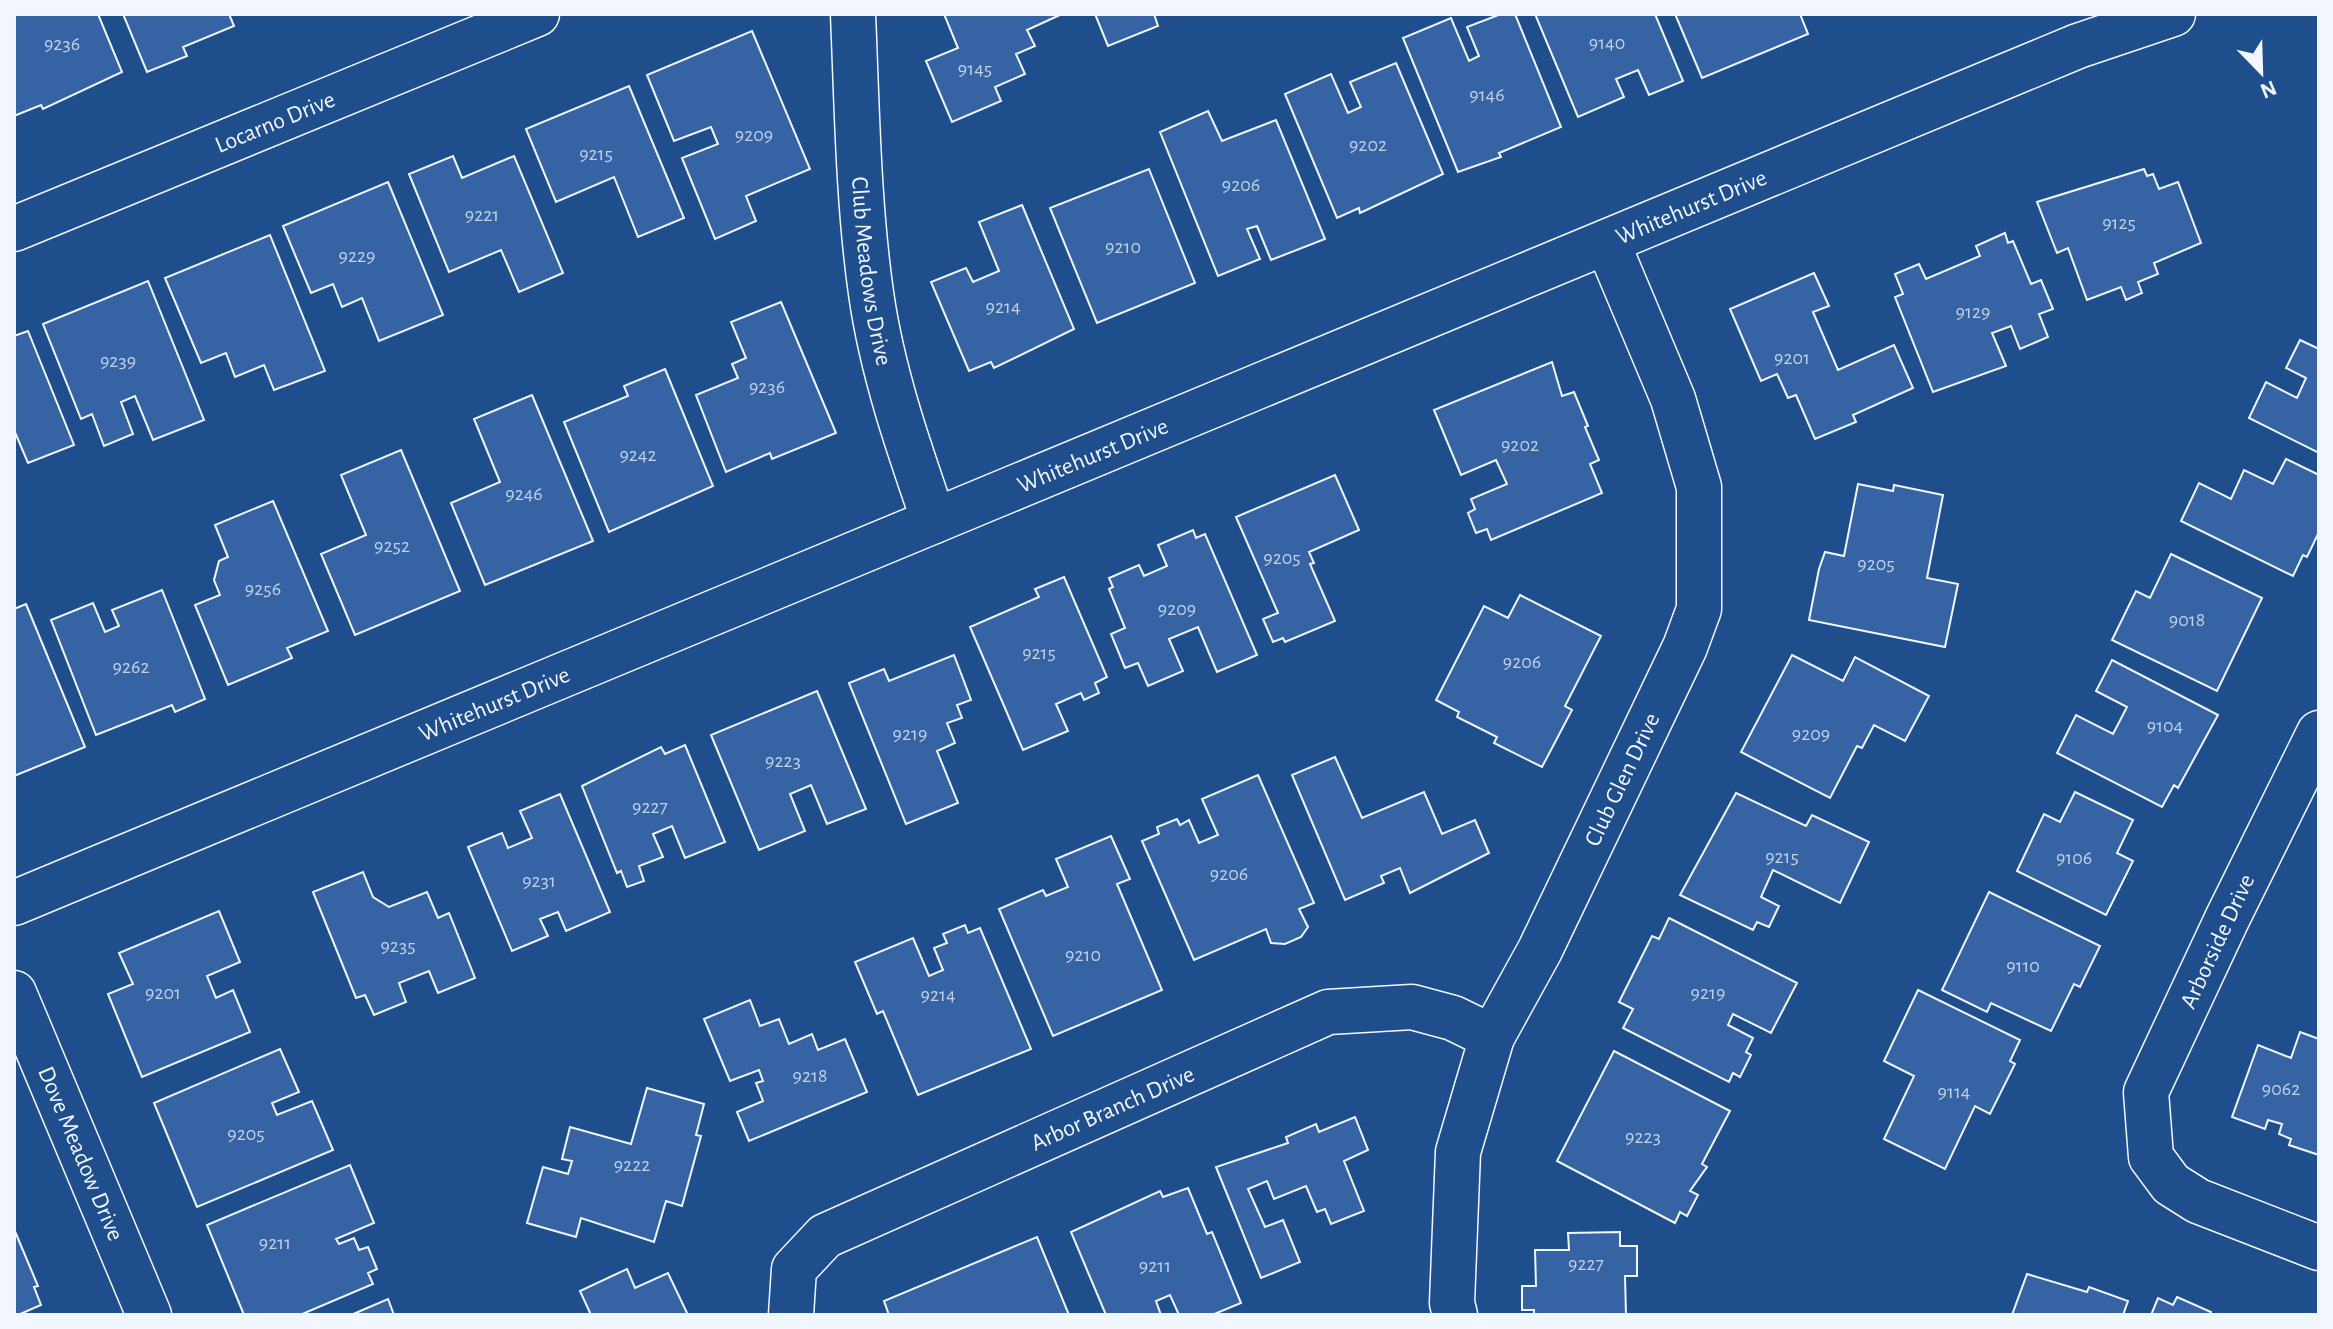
<svg xmlns="http://www.w3.org/2000/svg" width="2333" height="1329" font-family="'Alegreya Sans',sans-serif">
<style>
.building{fill:#3563a3;stroke:#f2f6ff;stroke-width:2}
.lines{fill:none;stroke-linecap:round;stroke-linejoin:round}
.minor-casing{stroke:#f2f6ff;stroke-width:47}
.minor{stroke:#1f4e8c;stroke-width:44}
.labels{text-anchor:middle;stroke-width:6;stroke-linejoin:round;paint-order:stroke}
.number-label{font-size:20px;fill:#c3d1e8}
.street-label{font-size:24px;fill:#f2f6ff;stroke:#1f4e8c}
</style>
<rect width="100%" height="100%" fill="#1f4e8c"/>
<path class="building" d="M14 14H98L122 72 43 109 41 105 14 116Z
M123 14H229L234 26 183 47 187 56 147 72Z
M944 14H1062L1027 30 1035 46 1016 54 1025 74 995 87 1001 101 952 122 926 61 958 48Z
M1095 14H1154L1158 26 1108 46Z
M1501 14H1515L1561 127 1499 153 1501 157 1458 172 1403 38 1451 18 1469 61 1479 56 1467 27Z
M1535 14H1655L1683 81 1649 95 1638 70 1616 79 1624 97 1578 117Z
M1675 14H1800L1808 34 1702 78Z
M752 31 810 169 746 196 756 221 715 239 682 158 718 144 711 127 674 141 647 75Z
M1396 63 1443 174 1360 213 1359 208 1337 218 1285 94 1331 74 1348 113 1361 107 1350 82Z
M629 86 684 218 638 237 614 177 556 202 526 129Z
M1208 111 1222 141 1276 120 1325 239 1271 260 1257 226 1247 229 1260 259 1218 276 1160 132Z
M453 156 462 178 514 156 563 273 519 292 501 250 449 272 409 174Z
M1149 169 1195 283 1097 323 1050 208Z
M2144 169 2147 176 2153 174 2159 189 2178 182 2201 243 2154 263 2158 274 2138 282 2142 293 2126 300 2121 287 2087 300 2068 248 2057 253 2037 202Z
M388 182 443 315 379 341 362 298 342 307 333 284 311 293 283 226Z
M1022 205 1074 329 994 368 991 362 969 371 931 282 966 268 973 282 999 271 979 222Z
M2005 233 2008 243 2013 241 2031 284 2041 280 2053 309 2039 314 2048 337 2020 349 2011 326 1992 333 2006 366 1933 392 1895 297 1903 294 1895 274 1919 264 1926 279 1980 256 1976 246Z
M270 235 325 371 274 390 264 365 235 377 226 353 201 363 165 278Z
M1814 273 1829 306 1813 312 1838 370 1894 345 1913 388 1853 415 1856 422 1815 439 1796 395 1788 398 1777 374 1761 381 1730 309Z
M148 281 204 420 153 440 135 396 121 402 133 434 104 446 92 414 81 419 43 324Z
M781 302 836 433 772 459 770 453 726 472 696 395 738 378 732 364 746 358 731 322Z
M28 331 74 445 28 463 14 430V336Z
M2300 340 2319 349V453L2249 418 2266 382 2297 398 2306 378 2286 368Z
M1552 362 1562 396 1574 392 1588 426 1585 427 1599 460 1590 464 1602 493 1491 540 1487 529 1476 533 1468 513 1475 509 1471 499 1507 484 1496 460 1461 475 1434 410Z
M665 369 713 486 609 532 564 422 628 396 624 386Z
M532 395 593 541 485 585 451 503 500 482 474 419Z
M401 450 460 591 355 635 321 554 366 535 341 475Z
M2286 459 2319 475V532L2307 557 2303 555 2293 576 2181 521 2199 483 2231 499 2244 470 2273 484Z
M1335 475 1359 530 1309 552 1314 563 1310 564 1335 621 1285 642 1283 638 1273 642 1263 619 1278 613 1236 517Z
M1858 484 1893 491 1894 485 1943 495 1927 578 1958 584 1945 647 1809 620 1819 569 1825 552 1844 556Z
M273 501 328 631 287 648 292 658 228 685 195 605 220 595 214 580 219 561 228 557 215 525Z
M1193 530 1196 538 1205 534 1257 655 1217 672 1198 627 1169 639 1183 671 1148 686 1138 663 1125 668 1111 634 1125 628 1109 589 1113 587 1109 578 1139 565 1144 576 1167 566 1158 545Z
M2171 554 2262 598 2217 691 2112 640 2136 591 2150 598Z
M1064 577 1107 677 1095 683 1099 693 1084 700 1081 693 1056 704 1068 731 1023 750 970 627 1039 597 1035 589Z
M162 590 205 699 175 712 172 705 96 735 51 620 93 603 105 632 119 626 112 610Z
M1520 595 1601 636 1565 706 1572 710 1542 767 1494 743 1497 737 1457 717 1459 712 1436 700 1484 606 1508 618Z
M26 604 85 747 14 776V609Z
M954 655 971 700 957 705 962 718 947 723 955 743 937 751 958 803 906 824 849 683 884 669 889 681Z
M1792 655 1843 681 1855 657 1929 696 1905 741 1874 725 1862 748 1857 746 1830 798 1741 752Z
M2112 660 2218 715 2178 788 2174 785 2162 807 2057 753 2076 715 2113 734 2127 707 2096 691Z
M817 691 866 809 827 824 811 785 790 794 805 831 759 850 711 735Z
M685 745 725 842 685 858 672 826 653 834 663 857 639 866 644 881 627 887 621 871 617 873 582 786 661 747 665 754Z
M1335 757 1362 818 1424 792 1442 834 1475 820 1489 853 1410 893 1400 868 1381 876 1384 883 1345 900 1292 775Z
M1258 775 1314 903 1299 909 1308 927 1301 937 1285 944 1271 943 1266 929 1194 960 1142 841 1159 834 1157 827 1177 819 1180 825 1189 820 1199 843 1218 835 1202 799Z
M2075 792 2133 820 2117 853 2133 861 2106 915 2017 871 2044 814 2060 822Z
M1736 793 1806 826 1812 815 1869 842 1840 903 1773 870 1761 897 1779 906 1769 927 1757 922 1753 930 1680 895Z
M560 794 610 912 566 931 558 912 540 919 548 936 512 951 468 847 502 833 508 848 532 838 520 811Z
M1111 836 1130 879 1117 884 1162 990 1053 1036 999 909 1043 890 1046 896 1068 887 1056 859Z
M363 872 373 897 389 907 427 892 438 918 449 913 475 978 438 993 429 971 399 983 406 1002 374 1015 365 995 356 998 313 892Z
M1989 892 2100 946 2080 987 2074 984 2051 1031 1991 1003 1987 1012 1942 990Z
M219 911 240 962 207 976 216 998 233 990 250 1032 142 1077 108 994 133 984 119 953Z
M1669 918 1797 983 1771 1033 1733 1014 1728 1025 1753 1038 1746 1052 1751 1055 1740 1077 1733 1073 1729 1082 1623 1028 1633 1009 1619 1002 1652 936 1659 939Z
M965 925 968 933 980 928 1031 1049 918 1095 883 1011 877 1014 855 962 913 938 929 976 943 970 934 948 947 943 943 934Z
M1918 990 2020 1040 2010 1061 2015 1064 1990 1114 1975 1106 1945 1169 1884 1139 1914 1076 1884 1061Z
M750 1000 760 1026 779 1019 789 1044 812 1034 818 1050 845 1039 867 1092 749 1141 737 1112 763 1101 756 1083 763 1081 759 1070 730 1081 704 1019Z
M2300 1032 2319 1039V1155L2289 1145 2291 1139 2279 1134 2282 1124 2268 1120 2265 1129 2232 1117 2258 1045 2291 1058Z
M280 1049 299 1092 272 1103 277 1115 312 1101 333 1150 197 1207 154 1103Z
M1614 1051 1730 1111 1702 1164 1707 1167 1690 1191 1698 1195 1687 1216 1680 1212 1675 1223 1557 1161Z
M647 1088 704 1104 696 1135 701 1136 682 1206 666 1201 654 1242 581 1218 576 1237 527 1223 543 1167 568 1174 572 1161 562 1159 570 1127 631 1144Z
M1355 1117 1368 1150 1344 1161 1364 1211 1331 1224 1325 1209 1317 1212 1306 1186 1274 1199 1267 1181 1248 1189 1265 1227 1283 1220 1300 1262 1261 1278 1216 1167 1288 1143 1286 1137 1316 1124 1319 1132Z
M350 1165 374 1223 336 1239 339 1244 354 1238 359 1250 368 1247 377 1269 368 1273 373 1284 300 1315H244L207 1225Z
M1188 1188 1207 1234 1212 1232 1241 1303 1212 1315H1179L1170 1295 1156 1301 1161 1315H1106L1071 1232 1160 1191 1163 1197Z
M14 1229 38 1286 34 1287 41 1305 18 1315H14Z
M1620 1232V1246H1637V1276H1625L1626 1315H1534V1310H1522V1286H1536L1535 1250H1569L1568 1233Z
M1037 1237 1069 1315H889L884 1301Z
M627 1269 635 1288 668 1273 688 1315H591L580 1291Z
M2027 1274 2087 1292 2089 1287 2128 1301 2123 1315H2012Z
M2177 1297 2211 1312 2210 1315H2151L2158 1298 2173 1305Z
M388 1299 394 1315H351Z"/>
<g class="lines">
<g class="minor-casing">
<g id="minor">
<path id="s1" d="M853 14C857 107 858 201 871 293 882 371 908 446 934 521"/>
<path id="s2" d="M14 229 537 14"/>
<path d="M2319 733 2227 919 2146 1092 2151 1157 2171 1184 2198 1201 2319 1248"/>
<path id="s3" d="M14 903 2078 46 2173 14"/>
<path id="s4" d="M14 993 149 1315"/>
<path id="s5" d="M791 1315 794 1269 825 1236 1328 1012 1412 1007 1453 1018 1492 1037"/>
<path id="s6" d="M1455 1315 1452 1303 1458 1152 1492 1037 1540 950 1685 647 1699 609V487L1673 399 1607 242"/>
</g>
</g>
<use href="#minor" class="minor"/>
</g>
<g class="labels">
<g class="number-label">
<text x="1607" y="49">9140</text>
<text x="62" y="50">9236</text>
<text x="975" y="75">9145</text>
<text x="1487" y="101">9146</text>
<text x="754" y="141">9209</text>
<text x="1368" y="151">9202</text>
<text x="596" y="160">9215</text>
<text x="1241" y="191">9206</text>
<text x="482" y="221">9221</text>
<text x="2119" y="229">9125</text>
<text x="1123" y="253">9210</text>
<text x="357" y="262">9229</text>
<text x="1003" y="313">9214</text>
<text x="1973" y="318">9129</text>
<text x="1792" y="364">9201</text>
<text x="118" y="367">9239</text>
<text x="767" y="393">9236</text>
<text x="1520" y="451">9202</text>
<text x="638" y="461">9242</text>
<text x="524" y="500">9246</text>
<text x="392" y="552">9252</text>
<text x="1282" y="564">9205</text>
<text x="1876" y="570">9205</text>
<text x="263" y="595">9256</text>
<text x="1177" y="615">9209</text>
<text x="2187" y="626">9018</text>
<text x="1039" y="659">9215</text>
<text x="1522" y="668">9206</text>
<text x="131" y="673">9262</text>
<text x="2165" y="732">9104</text>
<text x="910" y="740">9219</text>
<text x="1811" y="740">9209</text>
<text x="783" y="767">9223</text>
<text x="650" y="813">9227</text>
<text x="1782" y="863">9215</text>
<text x="2074" y="864">9106</text>
<text x="1229" y="880">9206</text>
<text x="539" y="887">9231</text>
<text x="398" y="952">9235</text>
<text x="1083" y="961">9210</text>
<text x="2023" y="972">9110</text>
<text x="163" y="999">9201</text>
<text x="1708" y="999">9219</text>
<text x="938" y="1001">9214</text>
<text x="810" y="1082">9218</text>
<text x="2281" y="1095">9062</text>
<text x="1954" y="1098">9114</text>
<text x="246" y="1140">9205</text>
<text x="1643" y="1143">9223</text>
<text x="632" y="1171">9222</text>
<text x="275" y="1249">9211</text>
<text x="1586" y="1270">9227</text>
<text x="1155" y="1272">9211</text>
</g>
<g class="street-label">
<text dy="8" stroke="none"><textPath href="#s2" startOffset="282">Locarno Drive</textPath></text>
<text dy="8" stroke="none"><textPath href="#s3" startOffset="1816">Whitehurst Drive</textPath></text>
<text dy="8" stroke="none"><textPath href="#s1" startOffset="258">Club Meadows Drive</textPath></text>
<text dy="8" stroke="none"><textPath href="#s3" startOffset="1168">Whitehurst Drive</textPath></text>
<text dy="8" stroke="none"><textPath href="#s3" startOffset="520">Whitehurst Drive</textPath></text>
<text dy="8" stroke="none"><textPath href="#s6" startOffset="572">Club Glen Drive</textPath></text>
<text transform="translate(2217 941) rotate(-65)" y="8">Arborside Drive</text>
<text dy="8" stroke="none"><textPath href="#s5" startOffset="406">Arbor Branch Drive</textPath></text>
<text dy="8" stroke="none"><textPath href="#s4" startOffset="174">Dove Meadow Drive</textPath></text>
</g>
</g>
<rect width="2333" height="1329" fill="none" stroke="#f2f6ff" stroke-width="32"/>
<g transform="translate(2261 72) rotate(157)" stroke="#1f4e8c" stroke-width="6" paint-order="stroke">
<path d="M0-6L14 30L0 20L-14 30Z" fill="#f2f6ff"/>
<text y="-12" font-size="22" font-weight="bold" text-anchor="middle" fill="#f2f6ff">N</text>
</g>
</svg>
